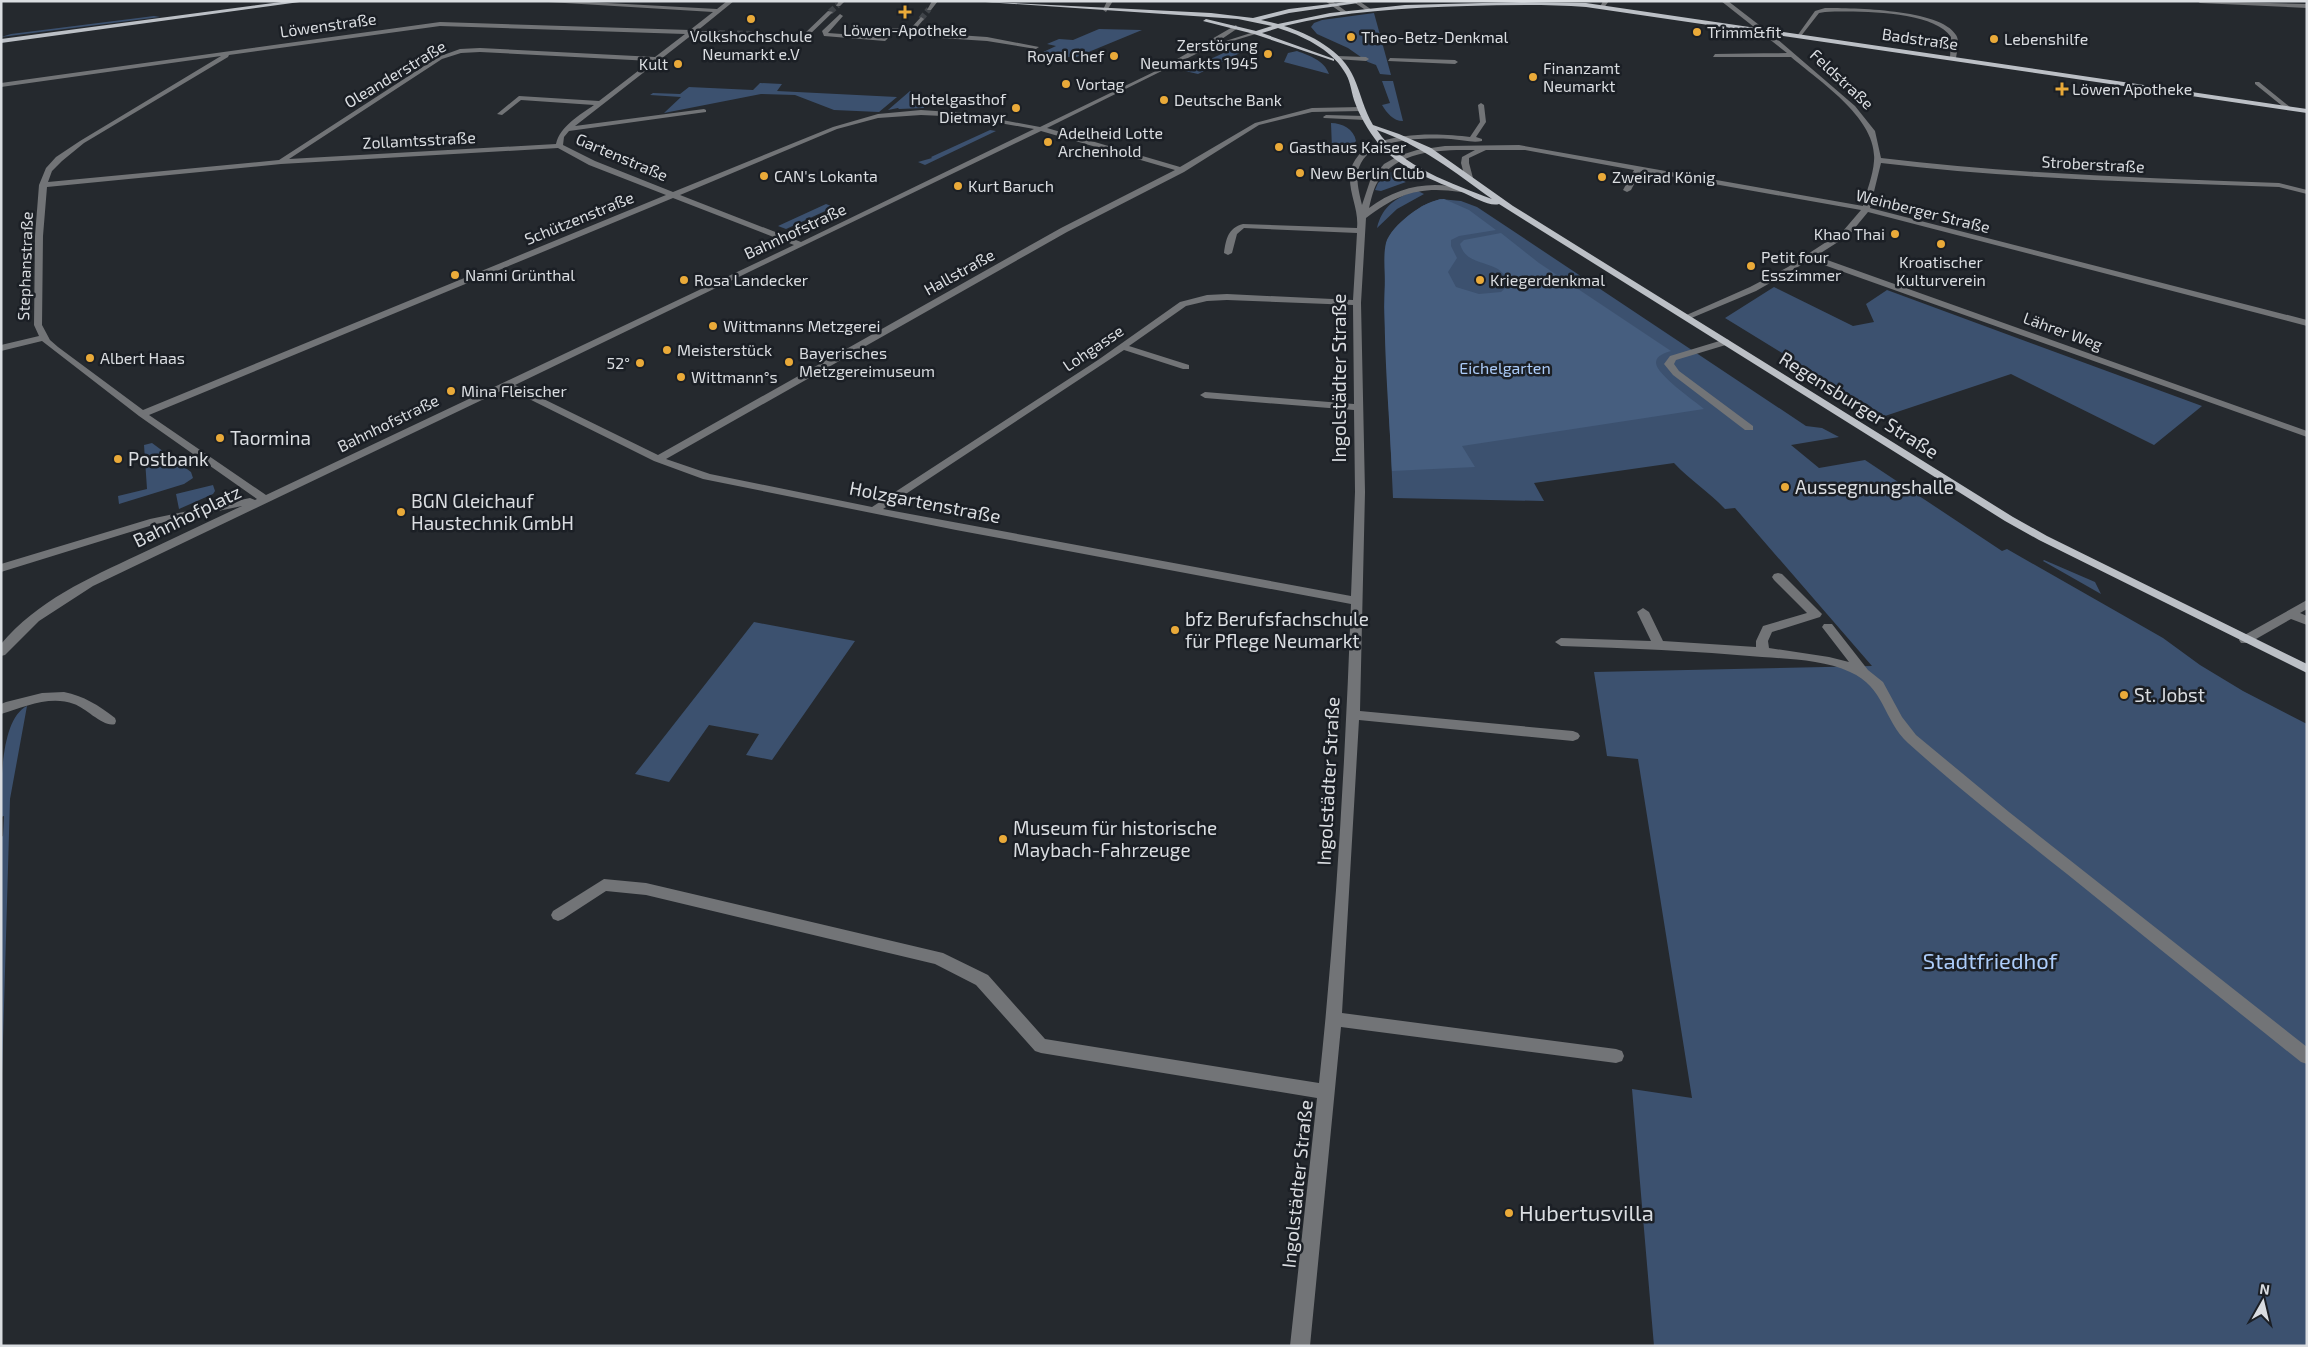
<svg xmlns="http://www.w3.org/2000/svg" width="2308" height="1347" font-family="'Exo 2',sans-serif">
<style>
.green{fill:#3c516f}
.forest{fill:#465e7f}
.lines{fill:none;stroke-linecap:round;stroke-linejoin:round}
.minor-tunnel{stroke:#404449;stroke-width:6;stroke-dasharray:6 3;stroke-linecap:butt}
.minor{fill:#727477;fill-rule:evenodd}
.major{fill:#bcc0c6;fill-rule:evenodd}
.poi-dot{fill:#eaaa39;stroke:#1b1f25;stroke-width:2}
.labels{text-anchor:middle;stroke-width:5;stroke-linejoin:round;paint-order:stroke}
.far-street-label{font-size:16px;fill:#dadde1;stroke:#1b1f25}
.far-poi-label{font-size:16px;fill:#dadde1;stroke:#1b1f25;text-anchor:start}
.far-park-label{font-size:16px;fill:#acccf9;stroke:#1b1f25}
.street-label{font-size:19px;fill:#dadde1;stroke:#1b1f25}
.poi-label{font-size:19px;fill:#dadde1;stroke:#1b1f25;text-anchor:start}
.near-park-label{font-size:22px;fill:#acccf9;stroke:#1b1f25}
.near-poi-label{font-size:22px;fill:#dadde1;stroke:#1b1f25;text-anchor:start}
</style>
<rect width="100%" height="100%" fill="#25292e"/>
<path class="green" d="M1374 13 1391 75 1380 74 1376 65 1368 62 1348 48 1317 34 1311 27 1314 23 1322 20Z
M154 16 160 17 1 37 11 34Z
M1099 29 1142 30 1074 58C1062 55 1051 57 1039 54L1056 46 1047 44 1059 39 1073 40Z
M1232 49 1244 51 1198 74 1185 71Z
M1297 51C1310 56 1324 60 1329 74L1284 62 1288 53Z
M1382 81H1393L1403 121C1393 121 1387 113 1382 105L1390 103Z
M760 83 782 84 777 91 897 97 879 112 834 110 795 95 761 94 664 113 681 97 650 95 653 93 680 94 689 87 753 90Z
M910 91 923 104 924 108 899 109 898 108 888 110Z
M1331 123C1342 123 1354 129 1356 141L1349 149V154L1338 153 1332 149Z
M990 130 996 131 925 165 918 162 932 158 931 157Z
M1391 172 1406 182 1381 191 1375 190 1378 183Z
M1416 190 1424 194 1397 209 1377 228C1382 206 1396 198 1416 190Z
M1440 199 1461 201 1477 207 1806 426 1822 428 1839 437 1791 445 1819 468 1865 460 2002 551 2007 549 2163 638 2200 665 2243 691 2307 724V1346H1654L1632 1089 1692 1098 1638 759 1607 756 1594 672 1872 666 1735 508 1725 509C1709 492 1690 480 1674 463L1534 483 1544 501 1393 498 1384 307 1386 243 1392 232 1408 216 1422 206Z
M826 204 834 207 786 229 778 226Z
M1774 287 1853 326 1874 322 1866 304 1887 290 2202 406 2154 445 2011 374 1885 416 1725 318Z
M152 443 191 472 193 478 184 484 119 504 118 496 147 489 144 445Z
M213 485 215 491 213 494 179 509 176 494Z
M2044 560 2095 582 2101 594 2043 561Z
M754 622 855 641 772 760 746 755 759 734 709 725 669 782 635 774Z
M27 706 10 799 1 1109V837L3 836 4 816 1 817C1 787 0 719 27 706Z"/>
<path class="forest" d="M1444 199 1469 210 1496 230 1459 236 1451 240V246L1457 258 1448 272 1456 287 1479 294 1501 292 1511 283C1507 278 1502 271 1496 268 1482 261 1465 262 1460 244L1464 240 1501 233 1539 263 1671 351C1665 353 1657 355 1656 362 1655 374 1695 401 1704 409L1462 446 1475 467 1392 471C1389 409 1383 347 1385 285 1385 272 1383 255 1386 243 1391 225 1426 199 1444 199Z"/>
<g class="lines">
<path class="minor-tunnel" d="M830 12 838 5
M921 19 929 9
M719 33 754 34"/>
<path class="minor" d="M532 1H571L717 9 727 1H734L697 31H719L721 34H693L575 126 704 109 706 110V112L569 131 564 137 563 145 595 161 673 192 833 127 878 114 921 110 965 113 1040 127 1160 69 1236 25 1238 28 1213 45 1254 32 1259 33 1206 49 1047 128 1180 167 1255 123 1312 108 1361 107 1364 109 1361 111 1312 112 1259 125 1184 172 1067 232 666 459 710 474 872 507 1098 360 1180 302 1207 295 1227 294 1353 300 1357 233 1244 228 1237 234 1232 253 1228 255 1224 253C1226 239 1228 228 1243 224L1357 228C1359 210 1349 194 1350 176 1354 128 1437 133 1470 137L1480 122 1478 105 1481 103 1484 105 1486 122 1476 137 1482 139V141C1473 143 1462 140 1451 139 1426 138 1375 137 1361 163 1354 175 1359 192 1362 205L1370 181 1384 164 1398 156 1417 150 1445 146 1519 145 1863 206C1866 192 1873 176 1874 161 1878 119 1819 81 1791 57H1713L1715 54 1787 53 1721 1H1728L1776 38 1855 106 1875 131 1881 158C2013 174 2146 178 2279 183L2307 190V194L2279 187C2146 182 2013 179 1881 163L1870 208 2307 320V326L1868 212 1849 235 1816 256 2307 431V437L1810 260 1756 291 1689 319 1682 317 1750 287 1788 267 1843 231 1861 210 1641 171 1631 190 1627 192 1623 190 1634 170 1525 150H1486L1469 158V163L1473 178 1469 180 1465 178 1461 163 1462 157 1475 150C1441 150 1398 149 1377 183 1373 190 1371 200 1369 208 1393 190 1420 182 1450 186 1455 187 1461 187 1465 190L1461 192C1420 186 1399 193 1366 218L1361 303 1365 492 1360 711 1573 731 1578 733 1580 736 1578 739 1573 741 1359 720 1342 1013 1616 1049 1622 1051 1624 1056 1622 1061 1616 1063 1341 1027 1310 1346H1290L1317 1098 1041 1053 1035 1051 976 985 935 964 646 895 606 891 563 919 558 921 553 919 551 915 553 911 604 879 646 883 943 953 988 975 1045 1039 1319 1083C1336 924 1345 764 1351 604L956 530 703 479 654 461 507 388 93 586 39 621 5 655 1 656V644C37 601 89 578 138 555 173 539 207 522 242 506L156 524 1 572V564L150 519 250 498 255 500 257 499 139 416 42 341 1 351V345L39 336 34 325 35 236 39 185 46 168 56 157 80 141 221 56 1 87V83L440 22 690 30 713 12ZM440 26 685 34 655 57 480 48 460 49 438 57 279 160 48 182 52 171 62 161 84 143 228 57 229 55ZM480 52 651 61 599 101 519 96 497 114 502 115 521 100 594 105C580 115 560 126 556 144L289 159 442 59 461 53ZM921 115 965 117 1034 129 801 242 680 195 837 129 878 118ZM1041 131 1175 170 1061 228 658 455 515 385ZM558 148 589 165 666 195 143 410 58 347 50 340 42 325 43 236 47 187 281 164ZM673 198 794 245 266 495 149 415ZM1227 300 1353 305 1354 404 1205 392 1200 395 1205 398 1354 410 1355 492 1351 596 883 509 1124 350 1183 369H1189V365L1129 346 1186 306 1207 301Z
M839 1H845L840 6H836Z
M932 1H938L931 10H927Z
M1107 1H1113L1106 12 1103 10Z
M1325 1H1332L1347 12 1342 13Z
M1352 1H1359L1372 10 1367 11Z
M1603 1H1609L1603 9 1600 7Z
M2197 1 2307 4V8L2200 3Z
M1825 8C1852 8 1941 9 1956 35 1960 41 1957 51 1956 58L1953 60 1950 58 1951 37C1933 10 1855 11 1825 12L1819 13 1801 36H1797L1815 11Z
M828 11 833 12 806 38 751 34 754 32 803 35Z
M840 14 843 16 828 33 883 37 892 28H911L921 17 924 19 913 32 987 37 1039 47 1036 49 987 41 909 36 906 34 908 32 896 31 885 41 824 36 822 31Z
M1337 56 1366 57 1369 59 1366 61 1335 59Z
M1390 58 1455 60 1458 62 1455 64 1388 61Z
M2255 82H2259L2290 107V109H2286L2255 84Z
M1326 115 1365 116 1368 118 1365 120 1324 118 1323 117Z
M1726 339 1729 340V344L1676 360 1674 364 1679 371 1753 426V430H1745L1673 375 1664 364 1670 356Z
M1778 573 1782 574 1822 614 1820 617 1772 632 1768 641 1769 648 1829 657 1849 662 1822 627 1824 624H1832L1868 670 1883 682 1902 717 1916 735 2009 812 2307 1047V1064L2301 1062C2223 1000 2145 937 2067 874 2013 831 1959 789 1908 743 1883 720 1885 687 1850 672 1824 660 1791 659 1762 657 1695 651 1628 648 1561 646L1555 642 1561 638 1651 641 1637 612 1643 608 1649 612 1663 641 1756 647V641L1763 626 1807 613 1774 580 1772 577 1774 574Z
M2307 600V609L2300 613 2307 616V625L2291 619 2249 643H2241L2239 640 2241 637Z
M64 692C84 696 98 705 115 718L116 721 115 724C104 728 86 708 74 704 50 695 24 707 1 714V704L6 702 42 693Z"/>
<path class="major" d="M289 1H307L1 43V39Z
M971 1 1211 13 1253 18 1289 9 1355 1 1358 3 1289 13 1261 20 1278 24 1330 13 1405 5 1521 2 1586 3 2307 109V113L1586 7C1546 4 1507 5 1467 6 1405 8 1344 11 1284 26 1310 34 1343 51 1354 78 1361 94 1364 110 1373 125L1399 134 1431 148 1513 206 2013 517 2047 536 2307 664V673L2039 540 2005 521 1499 204C1490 207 1473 197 1464 193 1435 181 1398 168 1378 143 1368 130 1359 115 1354 100 1351 90 1350 79 1344 71 1331 49 1301 35 1278 28L1262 33 1334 59V61L1254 34 1203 21 1206 19 1256 31 1272 26 1238 19ZM1377 130C1420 145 1455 172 1492 199 1453 184 1401 167 1377 130Z"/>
</g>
<g class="poi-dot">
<path d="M902.5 4.5h5v5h5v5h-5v5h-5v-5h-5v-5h5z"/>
<circle cx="751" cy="19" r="5"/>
<circle cx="1697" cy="32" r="5"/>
<circle cx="1351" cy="37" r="5"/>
<circle cx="1994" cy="39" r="5"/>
<circle cx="1268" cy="54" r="5"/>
<circle cx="1114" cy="56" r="5"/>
<circle cx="678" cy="64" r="5"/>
<circle cx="1533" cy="77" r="5"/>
<circle cx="1066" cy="84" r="5"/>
<path d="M2059.5 81.5h5v5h5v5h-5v5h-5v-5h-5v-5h5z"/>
<circle cx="1164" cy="100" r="5"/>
<circle cx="1016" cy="108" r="5"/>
<circle cx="1048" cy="142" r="5"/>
<circle cx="1279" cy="147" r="5"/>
<circle cx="1300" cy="173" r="5"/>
<circle cx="764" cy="176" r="5"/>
<circle cx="1602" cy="177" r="5"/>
<circle cx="958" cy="186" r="5"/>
<circle cx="1895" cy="234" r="5"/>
<circle cx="1941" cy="244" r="5"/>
<circle cx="1751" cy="266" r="5"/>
<circle cx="455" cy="275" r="5"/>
<circle cx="684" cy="280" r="5"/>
<circle cx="1480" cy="280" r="5"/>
<circle cx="713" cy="326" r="5"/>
<circle cx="667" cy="350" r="5"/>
<circle cx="90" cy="358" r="5"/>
<circle cx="789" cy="362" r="5"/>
<circle cx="640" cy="363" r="5"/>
<circle cx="681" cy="377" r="5"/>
<circle cx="451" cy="391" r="5"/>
<circle cx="220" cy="438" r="5"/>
<circle cx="118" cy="459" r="5"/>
<circle cx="1785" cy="487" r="5"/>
<circle cx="401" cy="512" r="5"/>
<circle cx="1175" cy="630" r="5"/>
<circle cx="2124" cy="695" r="5"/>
<circle cx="1003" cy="839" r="5"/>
<circle cx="1509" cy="1213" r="5"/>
</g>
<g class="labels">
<g class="far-street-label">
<text transform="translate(328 25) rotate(-8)" y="6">Löwenstraße</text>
<text transform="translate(1920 39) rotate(8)" y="6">Badstraße</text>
<text transform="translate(395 74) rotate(-31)" y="6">Oleanderstraße</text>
<text transform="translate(1842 79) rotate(43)" y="6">Feldstraße</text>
<text transform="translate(419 140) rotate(-3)" y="6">Zollamtsstraße</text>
<text transform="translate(622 157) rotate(23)" y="6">Gartenstraße</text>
<text transform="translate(2093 164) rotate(3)" y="6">Stroberstraße</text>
<text transform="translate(1923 211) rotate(14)" y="6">Weinberger Straße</text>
<text transform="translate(579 218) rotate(-22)" y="6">Schützenstraße</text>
<text transform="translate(795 231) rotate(-25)" y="6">Bahnhofstraße</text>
<text transform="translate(25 266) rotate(-88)" y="6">Stephanstraße</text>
<text transform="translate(959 272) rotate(-29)" y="6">Hallstraße</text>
<text transform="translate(2063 331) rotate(20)" y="6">Lährer Weg</text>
<text transform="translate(1093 348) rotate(-34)" y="6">Lohgasse</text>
<text transform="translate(388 423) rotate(-26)" y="6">Bahnhofstraße</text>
</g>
<g class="far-poi-label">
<text x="905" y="36" text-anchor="middle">Löwen-Apotheke</text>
<text x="1707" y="38">Trimm&amp;fit</text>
<text x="751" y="42" text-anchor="middle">Volkshochschule<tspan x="751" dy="18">Neumarkt e.V</tspan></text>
<text x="1361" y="43">Theo-Betz-Denkmal</text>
<text x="2004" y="45">Lebenshilfe</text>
<text x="1258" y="51" text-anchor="end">Zerstörung<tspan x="1258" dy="18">Neumarkts 1945</tspan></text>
<text x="1104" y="62" text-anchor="end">Royal Chef</text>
<text x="668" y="70" text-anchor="end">Kult</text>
<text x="1543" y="74">Finanzamt<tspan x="1543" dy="18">Neumarkt</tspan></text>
<text x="1076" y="90">Vortag</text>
<text x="2072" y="95">Löwen Apotheke</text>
<text x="1006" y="105" text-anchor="end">Hotelgasthof<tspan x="1006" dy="18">Dietmayr</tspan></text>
<text x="1174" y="106">Deutsche Bank</text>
<text x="1058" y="139">Adelheid Lotte<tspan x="1058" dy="18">Archenhold</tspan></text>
<text x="1289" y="153">Gasthaus Kaiser</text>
<text x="1310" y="179">New Berlin Club</text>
<text x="774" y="182">CAN's Lokanta</text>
<text x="1612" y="183">Zweirad König</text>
<text x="968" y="192">Kurt Baruch</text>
<text x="1885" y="240" text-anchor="end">Khao Thai</text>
<text x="1761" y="263">Petit four<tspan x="1761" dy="18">Esszimmer</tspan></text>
<text x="1941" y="268" text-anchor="middle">Kroatischer<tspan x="1941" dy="18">Kulturverein</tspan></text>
<text x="465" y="281">Nanni Grünthal</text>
<text x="694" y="286">Rosa Landecker</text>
<text x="1490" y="286">Kriegerdenkmal</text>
<text x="723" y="332">Wittmanns Metzgerei</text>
<text x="677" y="356">Meisterstück</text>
<text x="799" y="359">Bayerisches<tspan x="799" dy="18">Metzgereimuseum</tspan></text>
<text x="100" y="364">Albert Haas</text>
<text x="630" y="369" text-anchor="end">52°</text>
<text x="691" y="383">Wittmann°s</text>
<text x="461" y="397">Mina Fleischer</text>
</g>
<g class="far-park-label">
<text x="1505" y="374">Eichelgarten</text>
</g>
<g class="street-label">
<text transform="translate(1339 378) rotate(-90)" y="7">Ingolstädter Straße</text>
<text transform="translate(1859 405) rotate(32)" y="7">Regensburger Straße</text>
<text transform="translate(925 502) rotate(11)" y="7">Holzgartenstraße</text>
<text transform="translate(187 516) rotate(-26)" y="7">Bahnhofplatz</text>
<text transform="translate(1328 781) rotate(-87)" y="7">Ingolstädter Straße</text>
<text transform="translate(1297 1184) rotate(-84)" y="7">Ingolstädter Straße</text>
</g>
<g class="poi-label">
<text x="230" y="445">Taormina</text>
<text x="128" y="466">Postbank</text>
<text x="1795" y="494">Aussegnungshalle</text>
<text x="411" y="508">BGN Gleichauf<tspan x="411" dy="22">Haustechnik GmbH</tspan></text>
<text x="1185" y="626">bfz Berufsfachschule<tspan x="1185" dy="22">für Pflege Neumarkt</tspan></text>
<text x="2134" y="702">St. Jobst</text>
<text x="1013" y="835">Museum für historische<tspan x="1013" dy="22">Maybach-Fahrzeuge</tspan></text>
</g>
<g class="near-park-label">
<text x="1990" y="969">Stadtfriedhof</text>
</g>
<g class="near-poi-label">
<text x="1519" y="1221">Hubertusvilla</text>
</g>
</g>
<rect width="2308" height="1347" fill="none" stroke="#dadde1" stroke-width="5"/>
<g transform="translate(2263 1302) rotate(8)" stroke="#1b1f25" stroke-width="4" paint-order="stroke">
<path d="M0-4L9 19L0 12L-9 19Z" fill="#dadde1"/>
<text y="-8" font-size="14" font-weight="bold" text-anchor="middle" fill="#dadde1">N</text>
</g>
</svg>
